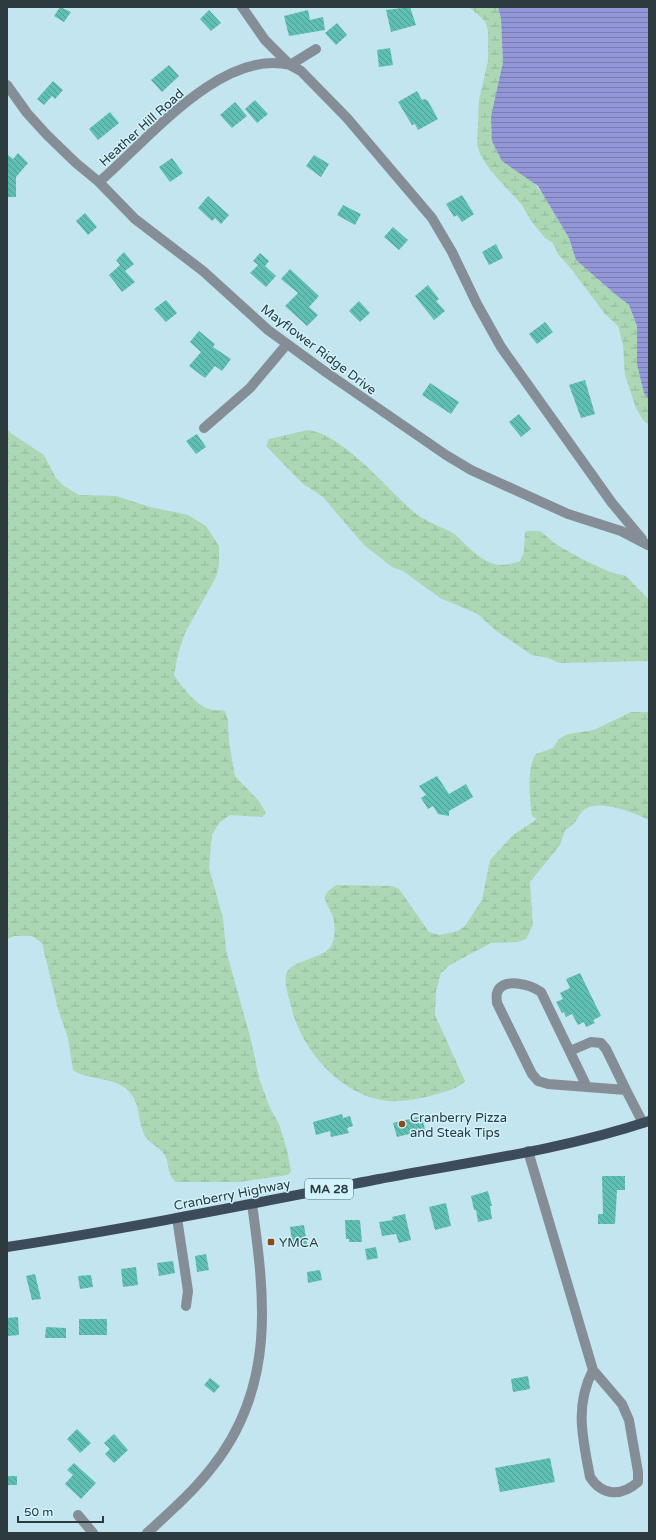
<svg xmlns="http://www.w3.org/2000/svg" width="656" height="1540" font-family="'Varela Round',sans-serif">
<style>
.wetland{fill:url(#wetland-marsh)}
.water{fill:url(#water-rules)}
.building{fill:url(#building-back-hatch)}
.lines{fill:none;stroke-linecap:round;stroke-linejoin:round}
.minor{stroke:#858e97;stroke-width:10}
.major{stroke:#3c4c5b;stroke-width:10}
.poi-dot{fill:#8d4c17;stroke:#d0f3fc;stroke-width:1.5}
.labels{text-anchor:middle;stroke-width:3;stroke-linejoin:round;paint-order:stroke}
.shield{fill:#d0f3fc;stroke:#5e7278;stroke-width:1}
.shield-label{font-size:12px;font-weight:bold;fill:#2d3b3f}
.street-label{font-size:13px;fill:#2d3b3f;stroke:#d0f3fc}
.poi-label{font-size:13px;fill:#2d3b3f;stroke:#d0f3fc;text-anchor:start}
</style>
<defs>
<pattern id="wetland-marsh" width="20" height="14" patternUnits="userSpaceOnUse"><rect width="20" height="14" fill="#abd7b5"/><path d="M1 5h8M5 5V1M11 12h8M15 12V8" fill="none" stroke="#93b99d"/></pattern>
<pattern id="water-rules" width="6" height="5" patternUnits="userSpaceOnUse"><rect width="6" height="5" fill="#9397d7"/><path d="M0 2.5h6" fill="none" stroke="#787cb0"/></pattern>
<pattern id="building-back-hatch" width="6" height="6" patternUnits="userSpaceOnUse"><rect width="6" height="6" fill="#5fbfb2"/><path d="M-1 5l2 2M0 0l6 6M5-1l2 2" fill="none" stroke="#4f9c92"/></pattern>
</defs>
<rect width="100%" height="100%" fill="#c3e5ef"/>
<path class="wetland" d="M469 7H498L501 19 503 62 500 82 533 182 543 194 569 238 576 260 615 294 629 305 637 326V342L644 393 649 400V425L643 420 636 408 625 375 623 345 618 326 605 314 572 270 558 254 553 243 545 238 531 221 522 205 490 170 480 154 477 144 479 100 488 61V30L485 21Z
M7 429 12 434 44 455 56 478 64 486 79 495 116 496 150 507 188 515 206 526 219 546V565L216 577 185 633 178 654 174 675C183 688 196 706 212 710 217 711 221 709 225 711L228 720 229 742 235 776 259 801 266 813 262 817 230 815 219 823 212 835 209 868 223 918 226 950 251 1040 259 1078 270 1108 279 1124 287 1150 291 1171 288 1175 239 1182H176C165 1172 171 1163 163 1153 158 1146 147 1142 144 1134 138 1121 140 1104 131 1094 117 1075 89 1082 73 1070L68 1038 58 1009 42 943 32 936H14L7 939Z
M308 430C345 435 387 490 415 513 427 522 440 526 453 533 457 535 460 540 464 543 482 560 494 571 520 561L524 552 525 532 528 531H540L557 545 582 559 610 572 626 576 649 600V661L559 663 548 658 532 655 495 630 478 614 440 598 403 571 392 567 364 545 323 497 302 483 266 446 269 439Z
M631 712H649V820C635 813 597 798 584 810 576 817 577 824 565 830L560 845 530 882 533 925 526 939 518 942 491 943 450 965 441 973 436 991 435 1015 465 1081C459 1089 440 1093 430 1096 416 1099 402 1102 388 1101 342 1096 304 1053 292 1010 290 1000 284 986 286 975 289 959 326 960 332 944 336 936 335 922 332 914 325 900 319 895 337 885L392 886 399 889 429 932 440 935 458 931 465 926 482 900 490 860 513 835 537 819 532 816C530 800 526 768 536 754L553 748 559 739 568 734 594 730Z"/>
<path class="water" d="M498 7H649V400L644 393 637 364V326L629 305 615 294 576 260 569 238 538 186 502 161 492 141 491 117 503 62 501 19Z"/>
<path class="building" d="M60 7 71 12 64 22 54 16Z
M410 7 416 25 391 32 386 10Z
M209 10 221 23 211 31 200 19Z
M308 10 310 20 323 17 325 30 289 36 284 16Z
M337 23 347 35 336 45 325 33Z
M390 48 393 65 379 67 377 50Z
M169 65 179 76 162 92 151 80Z
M53 81 63 90 55 99 52 96 44 105 37 99Z
M417 91 422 100 425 99 428 101 438 119 418 130 415 124 412 125 398 102Z
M255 100 268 114 257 123 245 109Z
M235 102 247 116 232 128 220 115Z
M110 112 119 123 98 140 89 129Z
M18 153 28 163 16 177V197H7V154L13 159Z
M314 155 329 164 321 177 306 166Z
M172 158 183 173 170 182 159 167Z
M462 195 474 214 462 222 457 215 454 217 446 204Z
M208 196 229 215 221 224 215 218 212 221 198 208Z
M343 205 361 214 355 225 337 215Z
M85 213 97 227 88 235 76 221Z
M393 227 408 240 399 250 384 237Z
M496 244 503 258 489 265 482 252Z
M124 252 134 264 125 271 135 282 122 292 109 275 120 265 116 260Z
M260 253 269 261 265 266 276 276 266 287 250 273 258 265 253 261Z
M290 269 319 296 309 307 318 315 307 326 285 306 298 293 281 279Z
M428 285 439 299 436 301 445 311 434 320 415 296Z
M166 300 177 313 166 322 154 309Z
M359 301 370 313 360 322 349 311Z
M545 322 553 332 537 344 529 334Z
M199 331 215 344 213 347 231 359 222 371 215 366 205 378 189 366 201 352 190 342Z
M585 380 595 414 581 418 569 385Z
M430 383 459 402 451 414 422 395Z
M519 414 531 429 521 437 509 422Z
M197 434 206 447 196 454 186 441Z
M437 776 449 794 466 784 473 797 449 811V816L438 814 433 806 428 809 421 798 426 795 419 786Z
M580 973 601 1016 593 1020 595 1023 586 1027 584 1022 578 1025 572 1014 566 1017 564 1012 562 1013 556 1002 563 999 560 993 570 988 566 979Z
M342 1114 343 1118 350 1116 353 1126 347 1128 349 1133 331 1137 330 1131 316 1135 313 1122Z
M422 1116 425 1130 397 1137 393 1123Z
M602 1176H625V1190H617L615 1224H598V1214H603Z
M488 1191 492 1206H490L492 1219 478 1222 476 1210H474L471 1196Z
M446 1203 451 1226 435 1230 429 1207Z
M405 1214 411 1240 399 1243 396 1234 382 1236 379 1222 393 1220 392 1217Z
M345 1220H360L362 1242H349V1239H346Z
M304 1225 307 1245 293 1247 290 1227Z
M376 1247 378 1258 367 1260 365 1249Z
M206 1254 209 1270 197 1272 195 1256Z
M173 1261 175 1273 159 1276 157 1263Z
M136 1267 138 1285 123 1287 121 1269Z
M320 1270 322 1280 308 1283 307 1272Z
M35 1274 41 1299 32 1300 26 1276Z
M91 1275 93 1287 80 1289 78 1276Z
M18 1317 19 1335 7 1336V1318Z
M79 1319H107V1335H79Z
M46 1327 66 1328V1338H45Z
M528 1376 530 1389 513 1392 511 1379Z
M210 1378 220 1386 214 1393 204 1385Z
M77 1429 91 1443 80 1453 67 1439Z
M114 1434 128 1450 114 1463 105 1454 110 1449 104 1443Z
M550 1458 555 1482 500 1492 495 1468Z
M74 1463 96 1483 81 1499 65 1484 73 1475 67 1470Z
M7 1476H17V1485H7Z"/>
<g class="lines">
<path class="minor" d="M242 7 265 40 290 65 301 71 347 118 432 218 452 252 477 304 501 347 612 503 642 539
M290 65 316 49
M7 85 27 113 47 135 76 163 99 182 135 219 203 271 268 330 327 373 446 455 471 470 568 514 621 531 648 545
M99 182C146 142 221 48 290 65
M204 428 250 388 287 344
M570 1051 591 1042 601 1043 606 1049 626 1090
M587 1087 541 992C531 985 502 976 497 993 496 996 497 1000 497 1003L532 1074 538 1081 548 1084 626 1090 643 1123
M528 1151 593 1370 622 1404 629 1420 638 1472V1482C622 1496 603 1497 590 1477 583 1439 574 1407 593 1370
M177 1218 188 1291 186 1306
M78 1515 93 1533
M147 1533C170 1512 194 1491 213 1466 276 1386 265 1297 252 1204"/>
<path class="major" d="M7 1247C132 1228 255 1203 379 1179 469 1162 562 1150 649 1121"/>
</g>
<g class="poi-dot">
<circle cx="402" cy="1124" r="4"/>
<rect x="267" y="1238" width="8" height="8" rx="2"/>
</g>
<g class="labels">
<rect class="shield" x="305" y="1179" width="48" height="20" rx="3"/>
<g class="shield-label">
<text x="329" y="1193">MA 28</text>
</g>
<g class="street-label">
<text transform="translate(141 127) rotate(-42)" y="5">Heather Hill Road</text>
<text transform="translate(319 349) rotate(37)" y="5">Mayflower Ridge Drive</text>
<text transform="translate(232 1194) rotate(-11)" y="5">Cranberry Highway</text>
</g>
<g class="poi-label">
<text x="410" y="1122">Cranberry Pizza<tspan x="410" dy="15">and Steak Tips</tspan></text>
<text x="279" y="1247">YMCA</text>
</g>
</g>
<rect width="656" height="1540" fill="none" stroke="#2d3b3f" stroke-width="16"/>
<path d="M18 1516v6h85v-6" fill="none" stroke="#2d3b3f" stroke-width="2"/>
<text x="24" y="1516" font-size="12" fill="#2d3b3f" stroke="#d0f3fc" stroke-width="3" paint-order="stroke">50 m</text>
</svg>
